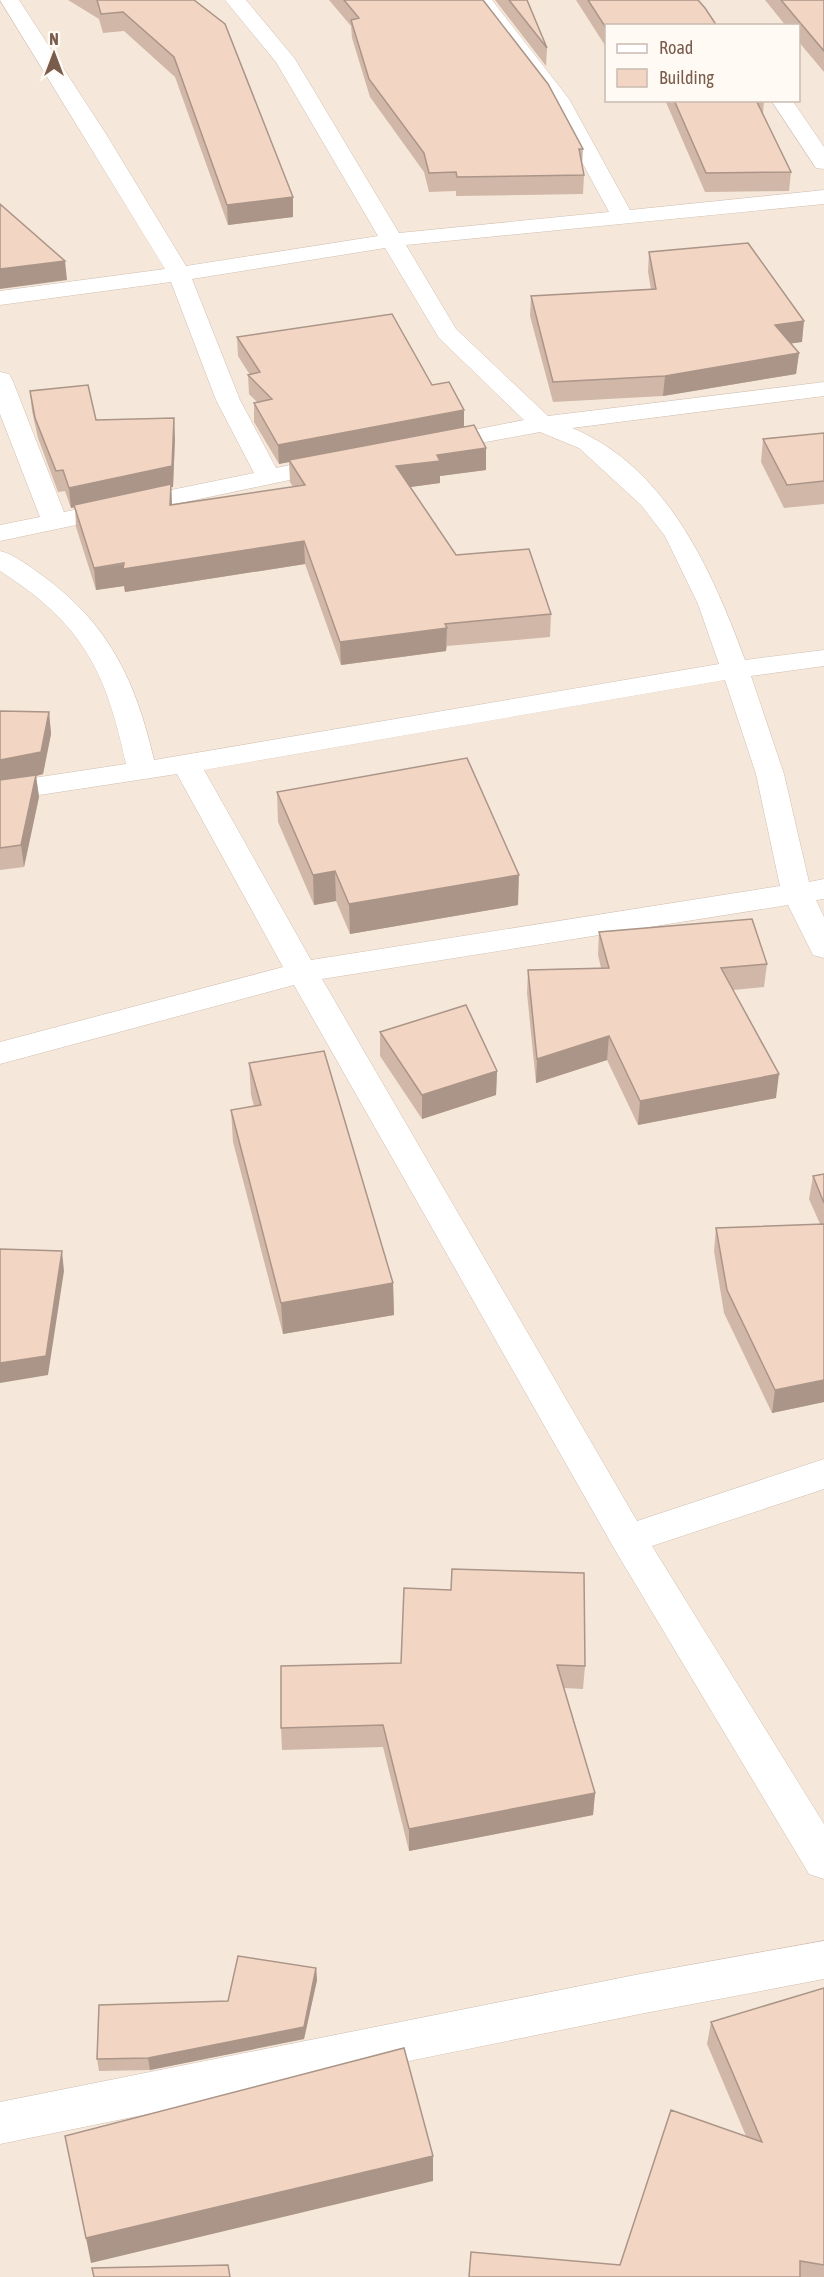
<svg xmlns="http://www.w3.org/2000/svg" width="824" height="2277" font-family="'Asap Condensed',sans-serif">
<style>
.residential{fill:#f5e8da;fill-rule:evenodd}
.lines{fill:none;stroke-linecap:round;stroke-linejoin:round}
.minor-casing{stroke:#d1beb0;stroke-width:1}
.minor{fill:#fff;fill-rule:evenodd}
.wall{fill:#d1b7a8}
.shaded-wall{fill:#aa9588}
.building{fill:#f3d5c3;stroke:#aa9588;stroke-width:1.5}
</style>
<rect width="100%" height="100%" fill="#fdf6ec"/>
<path class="residential" d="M0 0H824V2277H0ZM606 26H798V100H606Z"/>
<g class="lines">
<g class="minor-casing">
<path id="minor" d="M0 0H19L106 134 186 266 378 236 276 62 225 0H246L295 59 399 233 609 212 549 101 472 0H492L569 99 630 210 824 190V204L406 245 456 329 548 416 824 382V396L572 428C667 467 712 571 745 660L824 650V666L751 676 784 774 809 882 824 879V899L816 900 824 917V958L813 955 788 905 322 979 637 1521 824 1459V1489L652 1546 824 1824V1879L809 1874 615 1550 294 985 0 1064V1042L283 967 177 774 0 801V783L126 764C106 671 83 624 0 571V551C16 555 30 567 43 576 110 625 136 682 154 760L719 664 698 604 665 536 641 505 579 448 540 432 437 451 428 449 425 444 428 439 524 420 439 338 385 248 192 279 240 400 276 468 333 456 342 459 346 464 342 469 0 541V525L40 517 0 414V372L9 374 12 379 64 512 254 473 216 400 171 282 0 305V291L165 269ZM725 680 756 774 780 886 311 960 204 770Z
M771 100H792L824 147V169L816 168Z
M824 1941V1979L640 2014 0 2144V2102L640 1974Z"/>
</g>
<use href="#minor" class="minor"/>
</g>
<path class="wall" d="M68 0H194L293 217 228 225 175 77 124 31 103 33 99 19Z
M329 0H483L583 149 582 167 584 175 583 194 456 196V191L429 192 424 172 370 97 352 38 351 26Z
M495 0H527L547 48 546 66Z
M576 0H698L606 26V47Z
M765 0H824V72L798 41V26H786Z
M665 100H764L763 114 791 172 789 191 705 192Z
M649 252 802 342 790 343 799 353 796 374 663 396 553 402 530 316 531 296 651 289 648 272Z
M237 337 432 385 464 427 486 448V470L440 476V483L410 487 456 555 551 614 550 637 447 646 446 651 341 665 305 564 125 592 124 586 96 590 76 527 75 507 71 508 65 491 58 492 38 438 32 411 30 391 96 420 175 438 173 487H171L172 505 293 487 290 482 289 462 279 464 254 422V403L257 402 249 394 248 375H250L238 356Z
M824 433V504L784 508 761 462 763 439Z
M0 711 49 712 51 734 43 774 36 776 39 797 24 867 0 870Z
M277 792 518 905 350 934 336 901 314 905 278 822Z
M599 932 767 964 764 987 733 990 776 1098 638 1125 607 1060 536 1083 527 993 528 970 601 968 598 955Z
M380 1032 497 1071 496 1095 422 1119 380 1056Z
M249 1063 393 1283 394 1315 283 1334 233 1142 231 1110 254 1106 251 1095Z
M824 1174V1402L772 1413 724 1313 714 1251 716 1228 820 1224 809 1199 813 1176Z
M401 1663 585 1666 583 1689 564 1688 595 1793 593 1815 409 1851 383 1747 282 1750 281 1728Z
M316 1968 317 1980 304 2039 150 2070 99 2071 97 2059 228 2001Z
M824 1988V2277H469L620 2265 746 2136 707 2044 711 2022Z"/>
<path class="shaded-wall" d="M293 197V217L228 225 227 205Z
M65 261 67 280 0 289V269Z
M804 321 802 342 773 346 775 325Z
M799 353 796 374 663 396 665 376Z
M464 410V429L289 460V462L279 464 278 445Z
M174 418 175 438 173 487H171L172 507 74 505 75 507 71 508 69 488Z
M486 448V470L440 476V483L396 489V466L437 455Z
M304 541 305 564 125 592 124 586 96 590 94 568Z
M447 628 446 651 341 665 340 642Z
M49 712 51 734 43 774 36 776 39 797 24 867 21 845 0 783V760Z
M335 871 336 901 314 905 313 875Z
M519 875 518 905 350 934 349 904Z
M609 1036 607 1060 536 1083 537 1059Z
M497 1071 496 1095 422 1119V1095Z
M779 1074 776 1098 638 1125 640 1101Z
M62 1251 64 1271 48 1375 0 1383V1363Z
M393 1283 394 1315 283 1334 281 1303Z
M824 1380V1402L772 1413 775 1390Z
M595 1793 593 1815 409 1851V1829Z
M316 1968 317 1980 304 2039 150 2070 148 2058Z
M433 2156V2181L91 2263 86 2238Z"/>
<path class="building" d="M97 0H194L225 24 293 197 227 205 174 57 123 12 101 14Z
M344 0H483L548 84 583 149H579L584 175 457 177 456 172 429 173 424 153 369 79 351 20 359 18Z
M509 0H527L547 48Z
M588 0H698L705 8 717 26H606V28Z
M781 0H824V51Z
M674 100H756L791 172 706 173Z
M0 204 65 261 0 269Z
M748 243 804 321 775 325 799 353 665 376 553 382 531 296 656 289 649 252Z
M392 314 432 385 449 382 464 410 278 445 254 403 272 399 248 375 260 372 237 337Z
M88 385 96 420 174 418 172 466 69 488 63 470 56 471 35 418 30 391Z
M474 425 486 448 437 455 440 461 396 466 456 555 529 549 551 614 445 624 447 628 340 642 304 541 123 569 124 563 94 568 74 505 171 484 170 505 305 485 289 460Z
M824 433V481L787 485 763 439Z
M0 711 49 712 41 752 0 760Z
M467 758 519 875 349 904 335 871 313 875 277 792Z
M36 775 21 845 0 848V780Z
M752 919 767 964 721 968 779 1074 640 1101 609 1036 537 1059 528 970 609 968 599 932Z
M466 1005 497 1071 422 1095 380 1032Z
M324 1051 393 1283 281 1303 231 1110 261 1105 249 1063Z
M824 1174V1203L813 1176Z
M824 1224V1380L775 1390 727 1290 716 1228Z
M0 1249 62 1251 46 1356 0 1363Z
M452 1569 584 1573 585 1666 557 1665 595 1793 409 1829 383 1725 281 1728V1666L401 1663 404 1588 451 1590Z
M238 1956 316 1968 304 2027 148 2058 97 2059 99 2005 228 2001Z
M824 1988V2265L800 2261V2277H469L471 2252 620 2265 671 2110 762 2142 711 2022Z
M404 2048 433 2156 86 2238 65 2136Z
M228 2265 230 2277H94L92 2268Z"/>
<rect x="605" y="24" width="195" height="78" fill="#fffaf3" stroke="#cabbb1" stroke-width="1.5"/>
<rect x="617" y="44" width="30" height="9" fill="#ffffff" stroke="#cabbb1" stroke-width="1.5"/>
<text x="659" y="54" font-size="18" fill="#7a5c4d">Road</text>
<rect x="617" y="69" width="30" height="18" fill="#f3d5c3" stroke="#cabbb1" stroke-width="1.5"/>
<text x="659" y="84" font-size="18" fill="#7a5c4d">Building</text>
<g transform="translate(54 54)" stroke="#fffaf3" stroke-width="4.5" paint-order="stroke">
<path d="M0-4.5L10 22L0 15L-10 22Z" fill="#7a5c4d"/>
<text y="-9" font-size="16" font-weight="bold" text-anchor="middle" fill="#7a5c4d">N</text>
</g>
</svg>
